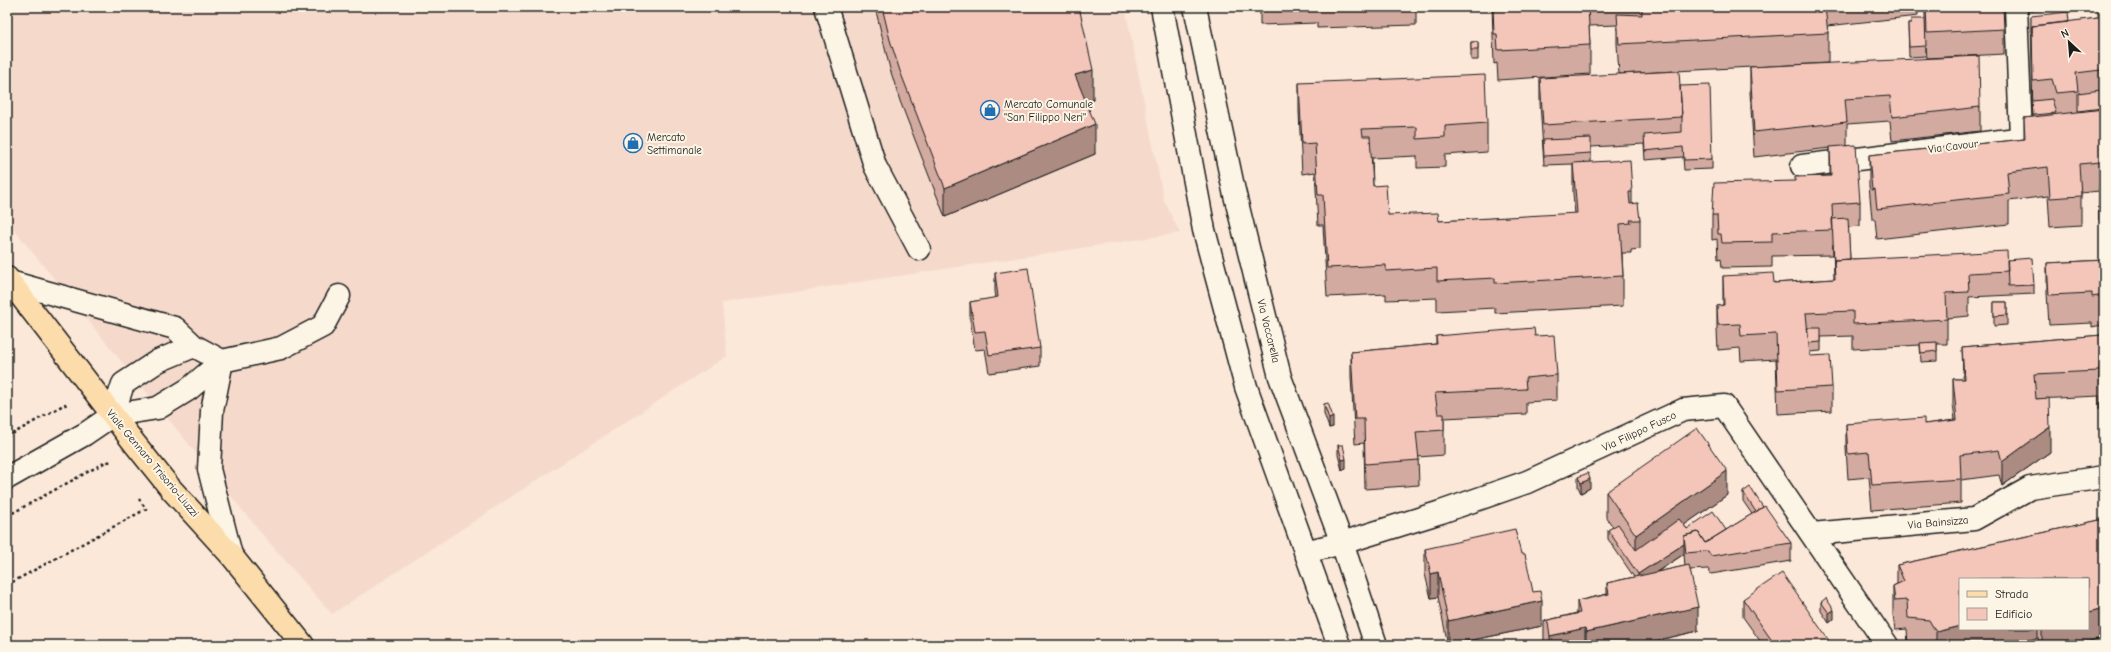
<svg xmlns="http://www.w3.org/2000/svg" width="2111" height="652" font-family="'Comic Neue',sans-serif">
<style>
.built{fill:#f5dacc}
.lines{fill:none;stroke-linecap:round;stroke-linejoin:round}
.minor-casing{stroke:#1c1c1c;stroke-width:25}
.major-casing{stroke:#1c1c1c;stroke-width:25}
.path{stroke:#1c1c1c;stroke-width:2.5;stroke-dasharray:3 3;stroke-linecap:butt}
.minor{stroke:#fcf5e5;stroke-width:22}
.major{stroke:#fddcac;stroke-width:22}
.wall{fill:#d2aaa0;stroke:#1c1c1c;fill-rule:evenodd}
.shaded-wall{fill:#ab8b82;stroke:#1c1c1c}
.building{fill:#f4c6ba;stroke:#1c1c1c}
.labels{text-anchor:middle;stroke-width:4;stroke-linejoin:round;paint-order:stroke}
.poi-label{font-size:11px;fill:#1c1c1c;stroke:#fcf5e5;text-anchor:start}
.street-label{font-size:11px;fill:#1c1c1c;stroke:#fcf5e5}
</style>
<rect width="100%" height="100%" fill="#fbe8d9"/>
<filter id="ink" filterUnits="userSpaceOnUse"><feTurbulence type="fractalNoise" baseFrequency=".025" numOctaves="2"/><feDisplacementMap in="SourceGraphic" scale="8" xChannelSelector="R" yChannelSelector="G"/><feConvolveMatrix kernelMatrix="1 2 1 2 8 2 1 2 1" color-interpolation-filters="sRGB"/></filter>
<g filter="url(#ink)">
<path class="built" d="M7 7H1125L1164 200 1180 233 722 303 727 356 332 614 261 533 7 221Z"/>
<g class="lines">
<g class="minor-casing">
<path id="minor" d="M826 7 875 166 919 249
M1162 7 1204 230 1246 387 1339 645
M1195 7 1234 191 1280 377 1342 543 1376 645
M2016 7 2021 137
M1802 166 2104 128
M10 282 175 328 194 346 222 361
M222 361 212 411 209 469 231 555
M113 415 123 384 158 361 194 346
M7 478 85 434 113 415 158 408 189 389 222 361 281 348 323 326 339 296
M1812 534 1974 519 2030 488 2104 477
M1305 552 1342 543 1441 512 1527 482 1683 410 1724 406 1887 645"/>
</g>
<g class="major-casing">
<path id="major" d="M7 278 135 444 171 489 231 555 303 645"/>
</g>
<path class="path" d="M7 437 65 404 66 406
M7 516 104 463 112 461
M7 585 146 509 139 499"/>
<use href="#minor" class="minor"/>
<use href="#major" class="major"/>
</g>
<path class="wall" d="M875 7H1079L1093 100 1086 102 1095 154 945 217 900 101 890 69Z
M1260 7H1416V25L1317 28V23L1260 25Z
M1492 7H1918V16L1827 26 1828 33V63L1619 74 1617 44V25L1589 26 1590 45V74L1498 80 1497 63 1494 64Z
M1925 7 2004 29V54L1927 58 1926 47V56L1909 57 1908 24H1911L1925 19Z
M2030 7H2059V8L2031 11Z
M2104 7V220H2099V191L2081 193V225L2050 227 2048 196 2009 201V224L1877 239 1875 219H1872L1869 185V155L2024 139V118L2033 117 2031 16 2069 22 2098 18Z
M1471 42H1478V60H1471Z
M1750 67 1980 107V131L1892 141 1890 121 1847 124V145L1860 202V226L1848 227 1850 259 2007 260 2034 285V294L1969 297V316L1947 318V344H1937V361L1921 362 1920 345 1853 349V336L1821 337V351L1809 352 1810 356 1832 387V411L1778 414 1776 359 1741 361 1740 348 1718 350 1717 330V306L1723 305V276L1774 283 1834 279 1833 244V255L1772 256V267L1722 268 1721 258 1718 259 1717 239 1712 240V215L1795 181 1830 176V148L1754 157 1750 92Z
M1540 78 1680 86 1712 159V169L1684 170 1683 157 1645 160 1644 144 1591 147V162L1632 192V204L1640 220V249L1631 250V253H1622L1623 276V306L1495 313V308L1437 311V298L1386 300V294L1327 297 1323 225H1318L1315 172 1302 174 1299 112V83L1487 123V152L1445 155V167L1417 168V156L1372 158 1373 186 1388 215 1439 221 1575 214 1573 193V164L1544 165 1540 103Z
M2104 260V408L2099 409V396L2036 399 2050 452 2002 486 1999 475 1961 480V503L1872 510 1869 477 1848 479 1846 448V424H1924L1955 420 1953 404V379H1963L1962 347 2102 335V325L2092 327V323L2049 325 2047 293V263Z
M995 273 1040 348V366L989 373 985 349 975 350 970 320V302L996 298 995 291Z
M1994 302H2007V325L1994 326Z
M1436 336H1535L1557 375V400L1526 402V414L1444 418V455L1418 457 1419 485 1365 489 1364 443 1355 444 1351 377V352L1436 344Z
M1324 404 1333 427 1329 428 1324 414Z
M1338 445 1346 468 1342 470 1338 455Z
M1578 477 1590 488 1581 493 1578 487Z
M1606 492 1727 495 1684 525 1687 529 1726 530 1752 514 1743 501V492L1763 507 1791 543V561L1711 574 1708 569 1690 570 1698 631 1637 645H1544V621L1577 613V601L1607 594V583L1634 577 1608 539V530L1613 527 1606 517ZM1684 554 1685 566 1657 572Z
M2104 519V637L2075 645H2040L2038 638 2008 645H1908L1907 629 1895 630 1893 615V586L1897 584V565ZM2088 579V629H1960Z
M1425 549 1521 554 1542 626 1448 645 1438 597 1431 598 1425 574Z
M1743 599 1832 645H1763L1743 617Z
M1821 602 1834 619 1829 623 1821 611Z"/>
<path class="shaded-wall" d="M1093 70V100L1075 104V75Z
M1095 124V154L945 217V188Z
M1333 417V427L1329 428V419Z
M2050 427V452L2002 486V462Z
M1346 459V468L1342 470V460Z
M1727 471V495L1636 559V535Z
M1590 479V488L1581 493V483Z
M1684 544V554L1638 584V574Z
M1438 572V597L1431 598V574Z
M1542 601V626L1448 645V621Z
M1698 607V631L1637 645H1586V632Z
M2104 608V637L2075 645H2042V629H2088V612Z
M1834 610V619L1829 623V613Z
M1960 626V629H2038V638L2008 645H1936V632Z
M1585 628V645H1550V636Z"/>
<path class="building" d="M882 7H1079L1093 70 1075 75 1095 124 945 188 900 71 890 40Z
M1493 7H1588L1590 45 1498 50 1497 34H1494Z
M1642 7H1825L1828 33 1619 44 1617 14 1642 15Z
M1926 7H2003L2004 29 1927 33Z
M2098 7H2104V87L2102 88 2101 70 2076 73 2078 91 2056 93 2052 79 2033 81 2032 26 2098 18Z
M2068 12 2069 22 2032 26V32H2031V16Z
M1911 19H1925L1926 46 1909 47 1908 24H1911Z
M1471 42H1478V50H1471Z
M1979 56 1980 107 1892 117 1890 96 1845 99 1847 122 1754 132 1750 67Z
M1679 71 1682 117 1543 125 1540 78Z
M1485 75 1487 123 1445 126V137L1417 139V127L1362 129 1363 136H1370L1373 186 1386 185 1388 215 1438 213 1439 221 1577 213 1573 163 1630 160 1632 192H1629L1630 204 1638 203 1640 220H1630L1631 223 1620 224 1623 276 1495 283V278L1437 281V268L1386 271V265L1327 268 1323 195H1318L1315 143 1302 144 1299 83Z
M1710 85 1712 159 1684 160 1683 147 1645 151 1644 135 1682 132V117L1680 86Z
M2101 90 2102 108 2078 111V93Z
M2052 99 2056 113 2033 115 2032 101Z
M2104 109V190H2099L2101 162 2079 164 2081 196 2050 198 2048 167 2007 172 2009 194 1877 209 1875 189 1872 190 1869 155 2025 139 2024 118Z
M1591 138V153L1544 156 1543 140Z
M1856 145 1860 202 1832 204 1833 230 1772 232V242L1722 243 1721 234H1718L1717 215H1712L1714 183 1795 181V177L1831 176 1830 147Z
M1848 218 1850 259 1834 260V263L1832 219Z
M2007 251 2008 271 1968 273 1969 292 1946 293 1947 319 1853 324V311L1806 313 1810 356 1830 355 1832 387 1778 390 1776 334 1741 336 1740 324 1718 325 1717 306 1724 305 1723 276 1773 273 1774 283 1835 279 1834 260Z
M2032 258 2034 285 2008 286 2007 260Z
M2104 260V295L2092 297V293L2049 295 2047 263Z
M1028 268 1040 348 989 355 985 331 975 332 970 302 998 297 995 273Z
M1994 302H2007V315L1994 316Z
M2103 318H2104V379H2099Z
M1534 328 1535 336 1554 335 1557 375 1525 378 1526 389 1435 393 1438 414H1444V430L1416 432 1419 460 1365 464 1364 419H1355L1351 352 1437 344 1436 336Z
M1807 328H1821V342L1809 343Z
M2102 335 2099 371 2034 374 2036 399 2049 398 2050 427 2002 462 1999 450 1960 455 1961 479 1872 485 1869 452 1848 454 1846 424 1924 418V424L1957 420 1953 379H1964L1962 347Z
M1937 342V351L1921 353 1920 343Z
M1328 403 1333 417 1329 419 1324 404Z
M1697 428 1727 471 1636 535 1606 492Z
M1338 445H1343L1346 459 1342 460Z
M1588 473 1590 479 1581 483 1578 477Z
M1750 487 1763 507 1756 512 1743 492Z
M1765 506 1791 543 1711 556 1708 551 1686 553 1684 536 1698 532 1705 543Z
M1713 511 1726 530 1705 543 1698 532 1684 536V544L1638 574 1608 530 1618 524 1636 550 1679 519 1687 529Z
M2104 519V608L2088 612V579H1960V626L1936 632 1929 620 1908 618 1907 600 1895 601 1893 586 1904 581 1897 565Z
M1515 529 1521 554H1525L1533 592 1540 591 1542 601 1448 621 1438 572 1431 574 1425 549Z
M1689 565 1698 607 1586 632 1585 628 1550 636 1548 622 1544 621 1580 613 1577 601 1609 594 1607 583Z
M1782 573 1832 645H1775L1743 599Z
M1826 598 1834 610 1829 613 1821 602Z
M1527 642V645H1516Z"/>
</g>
<defs>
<g id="shop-ring" transform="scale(1)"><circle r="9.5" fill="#fcf5e5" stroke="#1f6fb2" stroke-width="1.5"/><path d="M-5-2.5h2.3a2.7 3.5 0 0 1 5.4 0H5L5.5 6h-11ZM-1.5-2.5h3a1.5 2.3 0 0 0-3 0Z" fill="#1f6fb2"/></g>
</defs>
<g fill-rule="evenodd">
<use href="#shop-ring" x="990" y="110"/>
<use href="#shop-ring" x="633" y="143"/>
</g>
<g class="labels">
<g class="poi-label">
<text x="1004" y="108">Mercato Comunale<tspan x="1004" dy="13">"San Filippo Neri"</tspan></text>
<text x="647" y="141">Mercato<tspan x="647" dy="13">Settimanale</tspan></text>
</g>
<g class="street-label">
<text transform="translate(1953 146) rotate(-7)" y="4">Via Cavour</text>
<text transform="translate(1269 331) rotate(76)" y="4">Via Vaccarella</text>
<text transform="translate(1639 431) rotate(-25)" y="4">Via Filippo Fusco</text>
<text transform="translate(153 463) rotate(50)" y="4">Viale Gennaro Trisorio-Liuzzi</text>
<text transform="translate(1938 522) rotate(-5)" y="4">Via Bainsizza</text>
</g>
</g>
<rect width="2111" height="652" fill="none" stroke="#fcf5e5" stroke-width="24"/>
<rect x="12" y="12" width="2087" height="628" fill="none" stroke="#1c1c1c" stroke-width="1.5" filter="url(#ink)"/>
<rect x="1959" y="578" width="130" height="52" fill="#fcf5e5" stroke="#a29e95"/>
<rect x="1967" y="591" width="20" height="6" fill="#fddcac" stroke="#a29e95"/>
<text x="1995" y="598" font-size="12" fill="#1c1c1c">Strada</text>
<rect x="1967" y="608" width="20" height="12" fill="#f4c6ba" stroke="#a29e95"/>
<text x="1995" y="618" font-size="12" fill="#1c1c1c">Edificio</text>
<g transform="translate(2069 42) rotate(334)" stroke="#fcf5e5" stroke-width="3" paint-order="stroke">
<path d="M0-3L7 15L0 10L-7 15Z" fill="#1c1c1c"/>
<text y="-6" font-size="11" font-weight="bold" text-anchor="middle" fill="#1c1c1c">N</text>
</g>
</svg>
